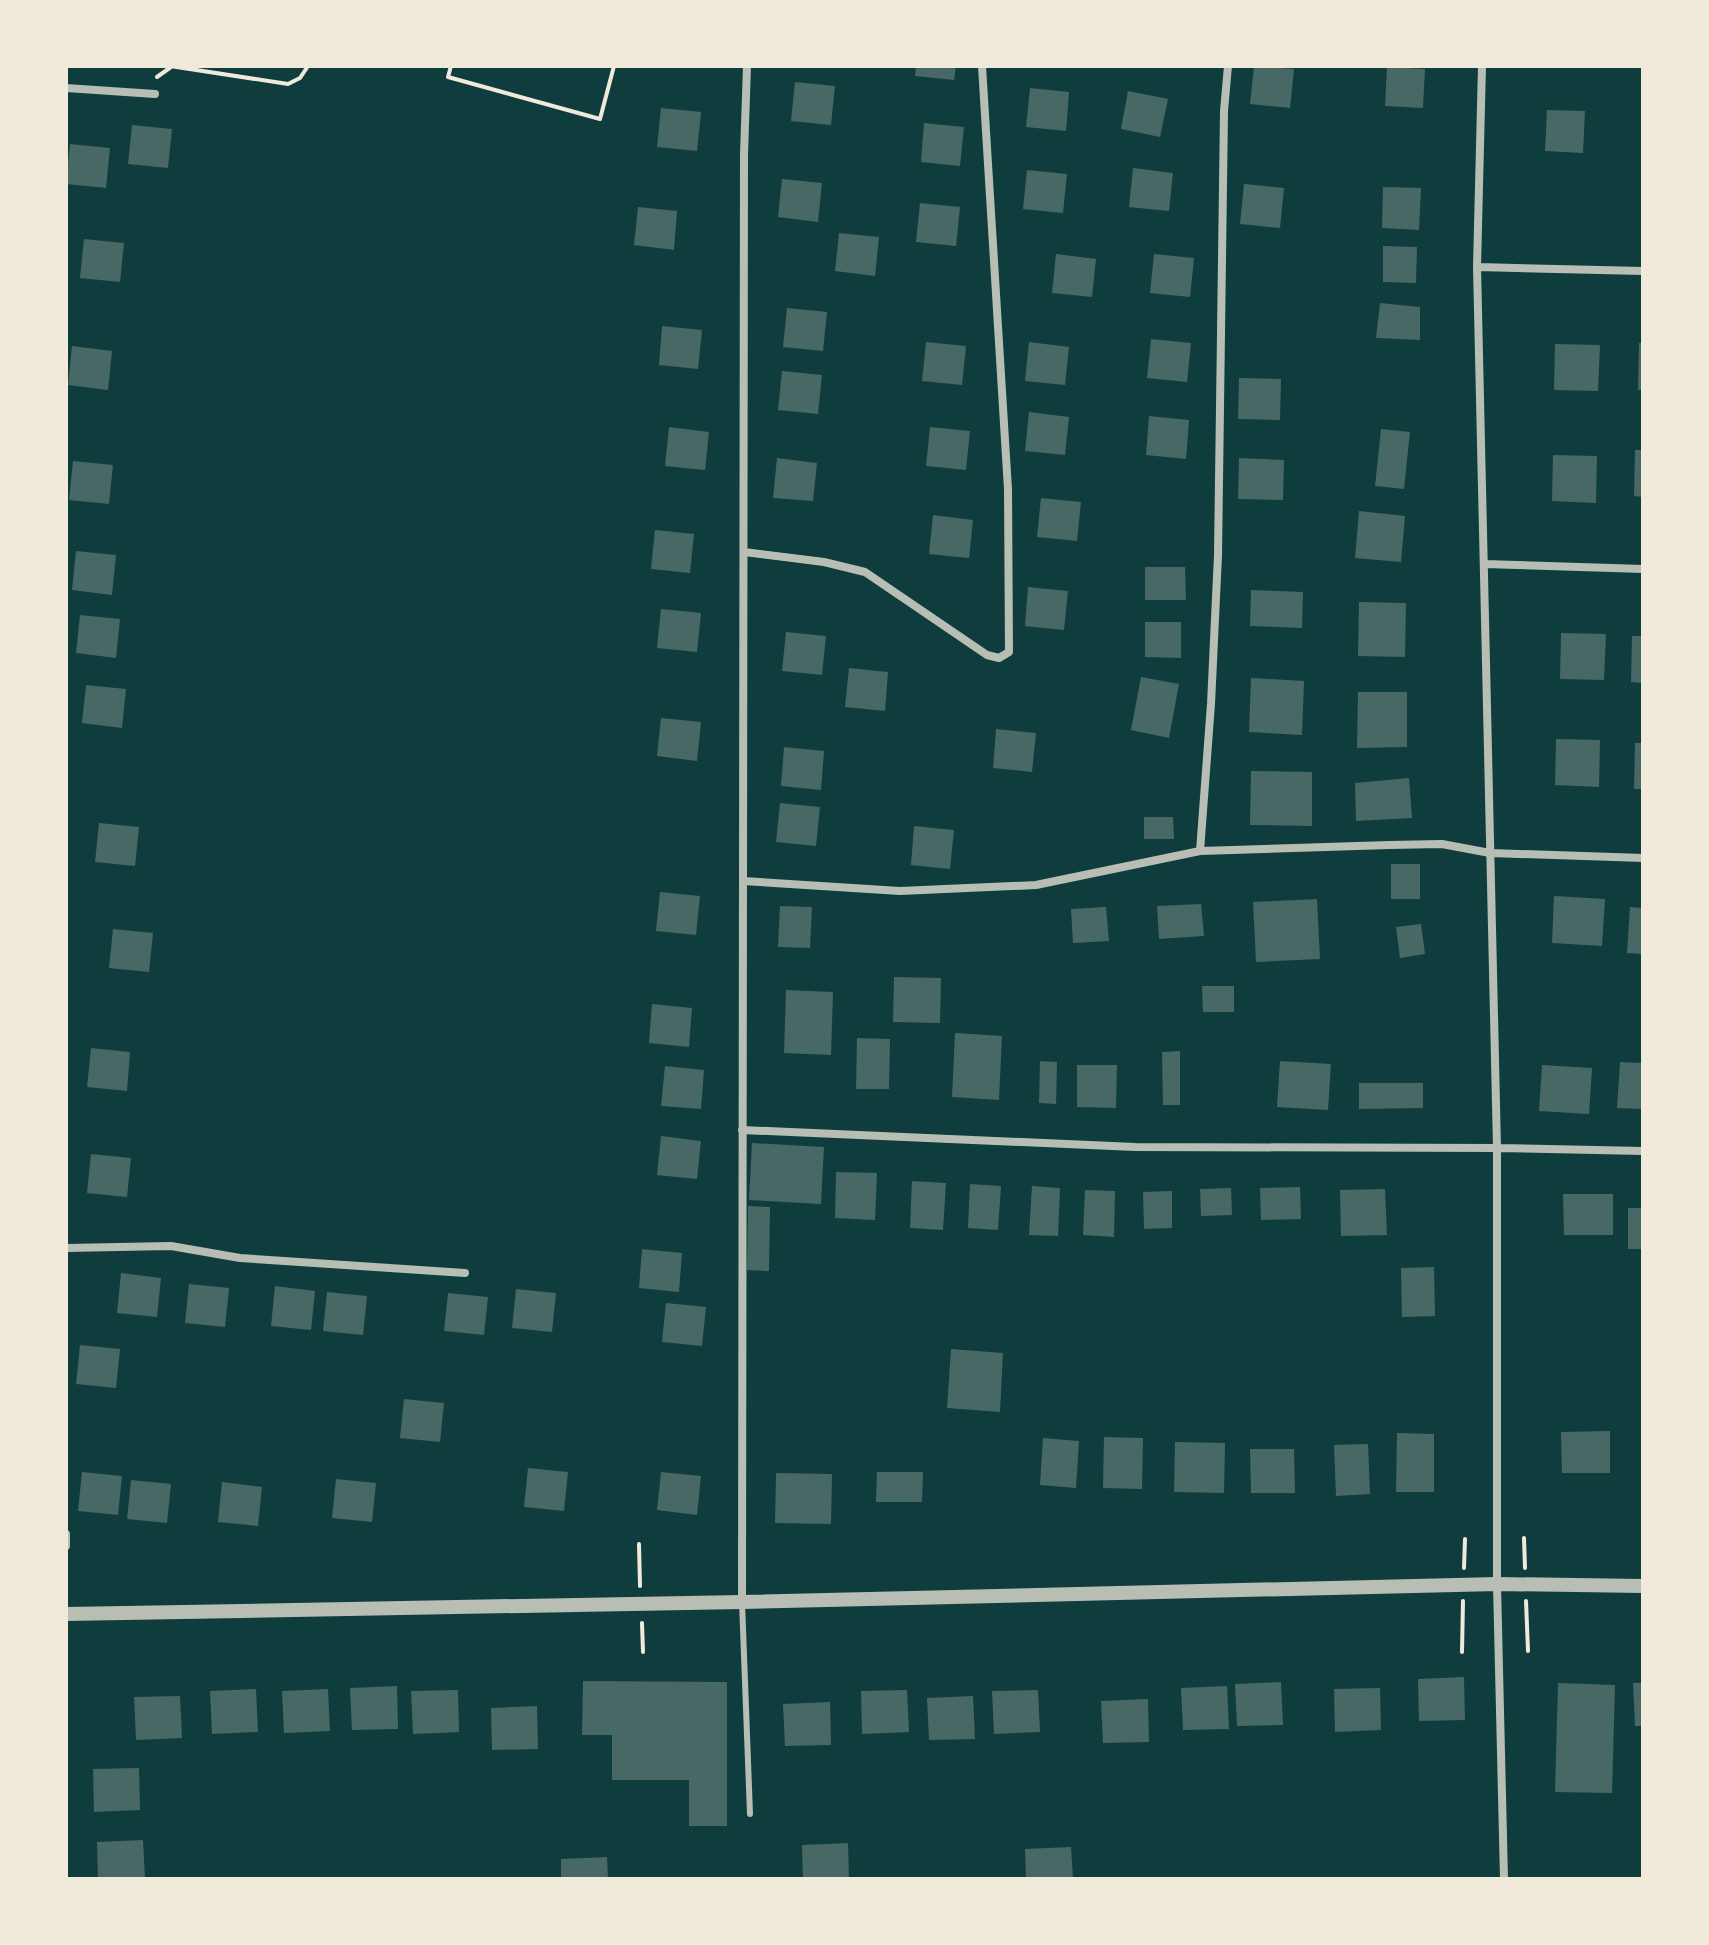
<svg xmlns="http://www.w3.org/2000/svg" width="1709" height="1945" font-family="'PT Sans',sans-serif">
<style>
.building{fill:#486865}
.lines{fill:none;stroke-linecap:round;stroke-linejoin:round}
.path{stroke:#f1e9da;stroke-width:4}
.service{stroke:#b8beb3;stroke-width:6}
.minor{stroke:#b8beb3;stroke-width:8}
.tertiary{stroke:#b8beb3;stroke-width:14}
</style>
<rect width="100%" height="100%" fill="#0f3d3e"/>
<path class="building" d="M916 66H956L954 80 915 76Z
M1254 66 1294 69 1290 108 1250 104Z
M1387 67 1425 69 1423 108 1385 106Z
M795 82 835 86 831 125 791 121Z
M1030 88 1069 92 1066 131 1026 127Z
M1128 91 1168 99 1160 137 1121 129Z
M661 108 701 112 697 151 657 147Z
M1547 110 1585 111 1583 153 1545 151Z
M924 123 964 127 960 166 921 162Z
M132 125 172 129 168 168 128 164Z
M70 144 110 148 106 188 66 184Z
M1133 168 1173 173 1169 211 1129 207Z
M1027 170 1067 174 1063 213 1023 209Z
M782 179 822 183 818 222 778 217Z
M1244 184 1284 188 1280 228 1240 224Z
M1383 187 1421 188 1419 230 1382 228Z
M920 203 960 207 956 246 916 242Z
M638 207 677 211 674 250 634 245Z
M839 233 879 237 875 276 835 271Z
M84 239 124 243 120 282 80 278Z
M1383 246 1417 247 1416 283 1383 282Z
M1056 254 1096 259 1092 297 1052 293Z
M1154 254 1194 258 1190 297 1150 293Z
M1380 303 1420 307V340L1376 338Z
M787 308 827 312 823 351 783 347Z
M662 326 702 330 698 369 659 365Z
M1151 339 1191 343 1187 382 1147 378Z
M926 342 966 346 962 385 922 381Z
M1029 342 1069 347 1065 385 1025 381Z
M1639 343H1643V390H1638Z
M1555 344 1600 345 1598 391 1554 390Z
M72 346 112 351 108 390 68 385Z
M782 371 822 375 818 414 778 410Z
M1239 378 1281 379 1280 420 1238 419Z
M1029 412 1069 417 1065 455 1025 451Z
M1149 416 1189 420 1186 459 1146 455Z
M669 427 709 432 705 470 665 466Z
M930 427 970 431 966 470 926 466Z
M1381 429 1410 432 1404 489 1375 486Z
M1635 450H1643V497L1634 496Z
M1553 455 1597 456 1596 503 1552 501Z
M777 458 817 463 813 501 773 498Z
M1239 458 1284 460 1283 500 1238 499Z
M73 461 113 465 109 504 69 500Z
M1041 498 1081 502 1077 541 1037 537Z
M1359 511 1405 516 1401 562 1355 558Z
M933 515 973 520 969 558 929 554Z
M655 530 694 534 690 573 651 569Z
M76 551 116 555 112 595 72 590Z
M1145 567H1185L1186 600H1145Z
M1028 587 1068 591 1064 630 1025 626Z
M1251 590 1303 592 1302 628 1250 626Z
M1359 602 1406 603 1405 657 1358 656Z
M661 609 701 613 697 652 657 648Z
M80 615 120 619 116 658 76 653Z
M1145 622H1181V658L1145 657Z
M786 632 826 636 822 675 782 671Z
M1561 633 1606 634 1604 680 1560 679Z
M1632 636H1643V683L1631 682Z
M849 668 888 672 885 711 845 707Z
M1141 677 1179 684 1169 738 1131 730Z
M1251 678 1304 681 1302 735 1249 732Z
M86 685 126 689 122 728 82 723Z
M1358 692H1407V747L1357 748Z
M661 718 701 722 697 761 657 756Z
M996 729 1036 733 1032 772 993 768Z
M1556 739 1600 740 1599 787 1555 785Z
M1635 743H1643V789H1634Z
M784 747 824 751 821 790 781 786Z
M1251 771 1312 772V826L1250 825Z
M1409 778 1412 818 1356 821 1355 783Z
M780 803 820 807 816 846 776 842Z
M1144 817H1173L1174 839H1144Z
M99 823 139 827 135 866 95 862Z
M914 826 954 830 950 869 911 865Z
M1391 864H1420V899H1391Z
M660 892 700 896 696 935 656 931Z
M1554 896 1605 899 1602 946 1552 943Z
M1317 899 1320 959 1256 962 1253 902Z
M1201 904 1204 936 1159 939 1157 906Z
M780 906 812 907 810 948 778 947Z
M1106 907 1109 941 1073 943 1071 909Z
M1630 907 1643 908V954L1627 953Z
M1421 924 1425 954 1400 958 1396 927Z
M113 929 153 933 149 972 109 968Z
M894 977 941 978 940 1023 893 1022Z
M1202 986H1234V1012H1203Z
M786 990 833 992 831 1055 784 1053Z
M652 1004 692 1008 689 1047 649 1043Z
M955 1033 1002 1036 999 1100 952 1097Z
M857 1038 890 1039 889 1089H856Z
M91 1048 130 1052 127 1091 87 1087Z
M1180 1051V1105H1163L1162 1052Z
M1040 1061 1057 1062 1056 1104 1039 1103Z
M1280 1061 1331 1064 1328 1110 1277 1107Z
M1620 1062 1643 1063V1109L1617 1108Z
M1077 1065H1117L1116 1108 1077 1107Z
M1542 1065 1592 1068 1589 1114 1539 1111Z
M665 1066 704 1070 701 1109 661 1106Z
M1359 1083H1423V1108L1359 1109Z
M661 1136 701 1141 697 1179 657 1175Z
M752 1143 824 1147 821 1204 749 1200Z
M91 1154 131 1158 127 1197 87 1193Z
M836 1172 877 1173 875 1220 835 1218Z
M912 1181 946 1183 943 1230 910 1228Z
M970 1184 1001 1186 998 1230 968 1228Z
M1032 1186 1060 1188 1058 1236 1029 1235Z
M1300 1187 1301 1219 1261 1220 1260 1188Z
M1231 1188 1232 1215 1201 1216 1200 1189Z
M1385 1189 1387 1235 1341 1236 1340 1190Z
M1085 1190 1115 1191 1114 1237 1083 1235Z
M1172 1191V1228L1144 1229 1143 1192Z
M1563 1194H1613V1235H1564Z
M748 1206 770 1207 769 1271 747 1270Z
M1628 1208H1643V1249H1628Z
M642 1249 682 1253 679 1292 639 1288Z
M1434 1267 1435 1316 1402 1317 1401 1268Z
M121 1273 161 1278 157 1317 117 1313Z
M189 1284 229 1288 225 1327 185 1323Z
M275 1286 315 1291 311 1330 271 1326Z
M516 1289 556 1293 552 1332 512 1328Z
M327 1292 367 1296 363 1335 323 1331Z
M448 1293 488 1297 484 1335 444 1331Z
M666 1303 706 1307 702 1346 662 1342Z
M80 1345 120 1349 116 1388 76 1384Z
M951 1349 1003 1353 1000 1412 947 1408Z
M404 1399 444 1403 440 1442 400 1438Z
M1610 1431V1473H1562L1561 1432Z
M1397 1433 1434 1434V1492H1396Z
M1104 1437 1143 1438 1142 1489 1103 1488Z
M1043 1438 1079 1441 1076 1488 1040 1485Z
M1175 1442 1225 1443 1224 1493 1174 1492Z
M1368 1444 1370 1494 1336 1496 1334 1445Z
M1250 1449H1294L1295 1493H1251Z
M528 1468 568 1472 564 1511 524 1507Z
M82 1472 122 1476 118 1515 78 1511Z
M661 1472 701 1476 697 1515 657 1510Z
M877 1472H923L922 1502H876Z
M776 1473 832 1474 831 1524 775 1523Z
M336 1479 376 1483 372 1522 332 1518Z
M131 1480 171 1484 167 1523 127 1519Z
M222 1482 262 1487 258 1526 218 1522Z
M1464 1677 1465 1720 1419 1721 1418 1679Z
M583 1681 727 1682V1826H689V1780H612V1735H582Z
M1281 1682 1283 1725 1237 1726 1235 1684Z
M1558 1683 1615 1685 1612 1793 1555 1792Z
M1633 1683H1643V1726H1635Z
M397 1686 398 1729 352 1730 350 1688Z
M1227 1686 1229 1729 1183 1730 1181 1688Z
M1380 1688 1381 1730 1335 1732 1334 1689Z
M256 1689 258 1732 212 1734 210 1691Z
M328 1689 330 1731 284 1733 282 1691Z
M458 1690 459 1732 413 1734 411 1691Z
M907 1690 909 1732 862 1734 861 1691Z
M1038 1690 1040 1732 994 1734 992 1691Z
M180 1696 182 1738 136 1740 134 1697Z
M973 1696 975 1739 929 1740 927 1698Z
M1148 1699 1149 1742 1103 1743 1101 1701Z
M830 1702 831 1745 785 1746 783 1704Z
M537 1706 538 1749 492 1750 491 1708Z
M139 1768 140 1810 94 1812 93 1769Z
M143 1840 145 1879H98L97 1842Z
M848 1843 849 1879H803L802 1845Z
M1071 1847 1073 1879H1026L1025 1849Z
M607 1857 608 1879H561V1859Z"/>
<g class="lines">
<path class="path" d="M170 66 288 84 300 78 308 66
M451 66 448 77 600 119 614 66
M157 77 171 67
M1524 1538 1525 1568
M639 1544 640 1586
M1464 1568 1465 1539
M1526 1601 1528 1651
M642 1623 643 1652
M1462 1652 1463 1601"/>
<path class="service" d="M742 1602 750 1814"/>
<path class="minor" d="M1482 66 1477 267 1497 1148V1584L1504 1879
M66 88 155 94
M1477 267 1643 271
M744 552 824 562 865 572 987 655 999 658 1009 652 1008 489 982 66
M1484 564 1643 569
M1200 851 1211 704 1218 555 1224 111 1228 66
M743 881 900 891 1036 885 1200 851 1389 845 1442 844 1490 853 1643 858
M742 1130 1135 1147 1497 1148 1643 1151
M66 1248 171 1246 240 1258 465 1273
M66 1534V1546
M742 1602 744 154 747 66"/>
<path class="tertiary" d="M66 1614 742 1602 1497 1584 1643 1586"/>
</g>
<rect width="1709" height="1945" fill="none" stroke="#f1e9da" stroke-width="136"/>
</svg>
